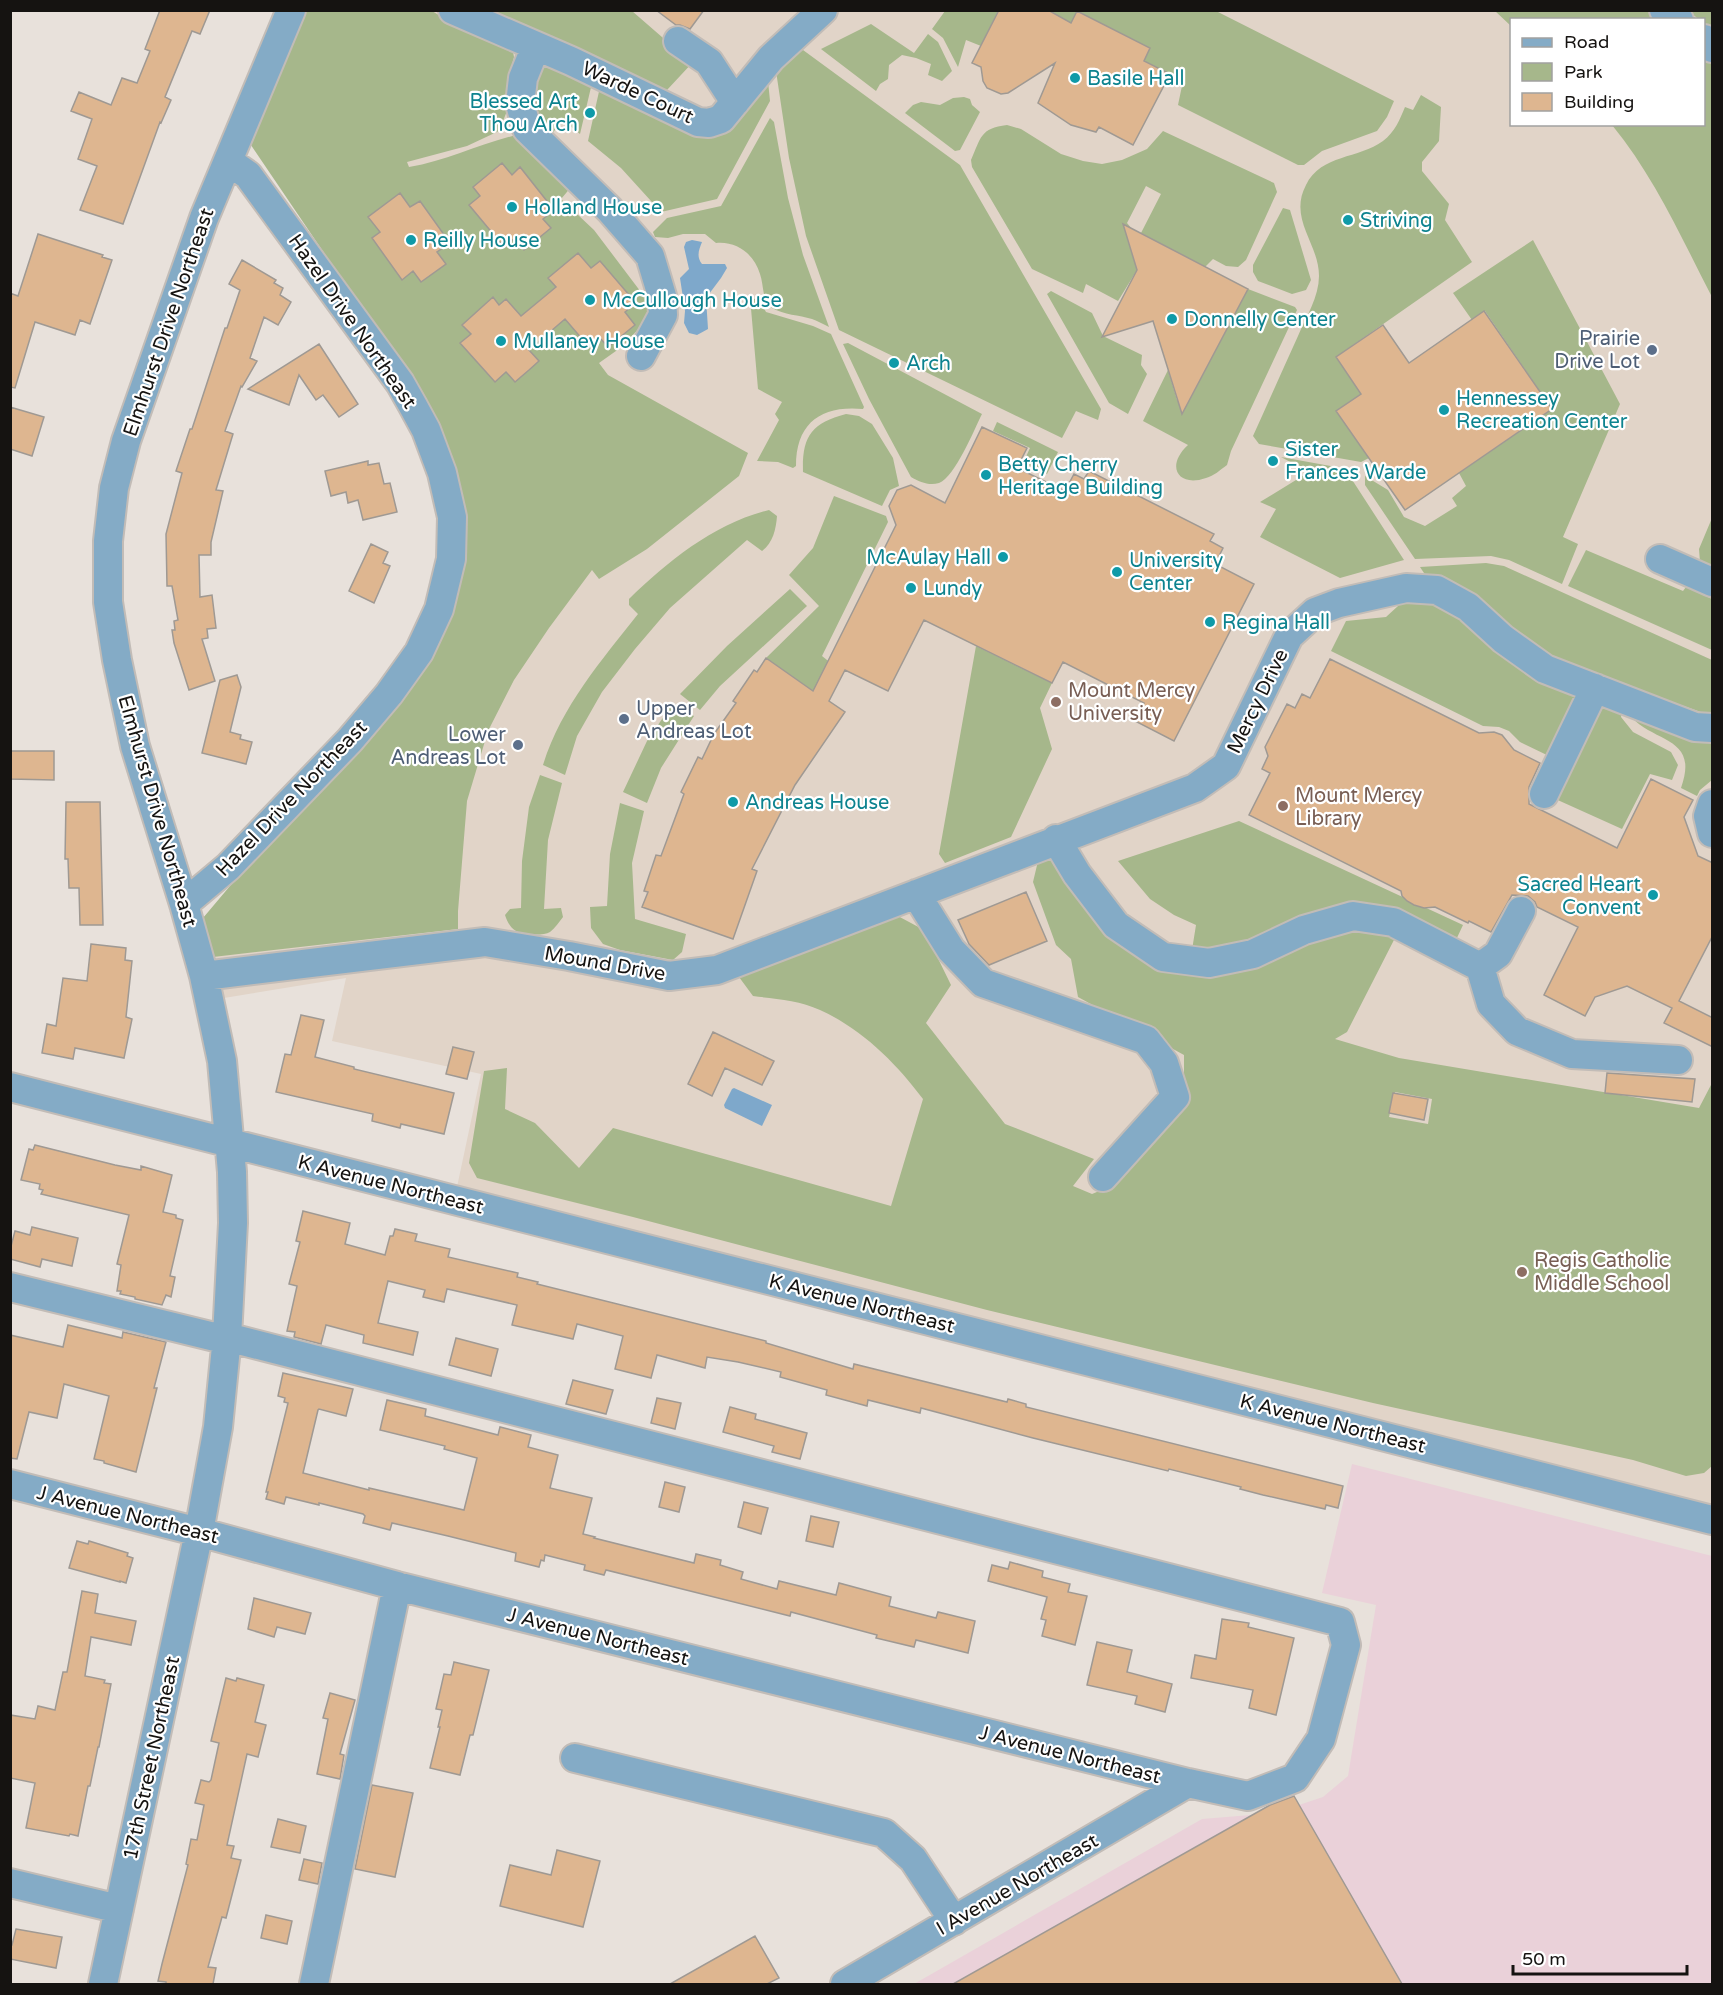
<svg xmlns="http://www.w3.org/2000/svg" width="1723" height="1995" font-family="'Varela Round',sans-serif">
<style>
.built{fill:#e1d4c8;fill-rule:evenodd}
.industrial{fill:#ead1d9}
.green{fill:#a6b78b;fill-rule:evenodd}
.water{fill:#7ea8cb}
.building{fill:#deb690;stroke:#9f9993;stroke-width:1.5}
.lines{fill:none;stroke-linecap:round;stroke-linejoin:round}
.minor-casing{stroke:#c2bcb7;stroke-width:32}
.minor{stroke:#84abc6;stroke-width:28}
.culture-dot{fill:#0f9aa8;stroke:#fff;stroke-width:2}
.service-dot{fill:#5c6f8a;stroke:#fff;stroke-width:2}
.education-dot{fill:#8d6e63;stroke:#fff;stroke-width:2}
.labels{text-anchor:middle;stroke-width:4.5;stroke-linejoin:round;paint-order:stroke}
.culture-label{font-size:20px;fill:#0d838f;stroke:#fff;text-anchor:start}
.street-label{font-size:20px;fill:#151311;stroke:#fff}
.service-label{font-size:20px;fill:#4e5e75;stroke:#fff;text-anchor:end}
.education-label{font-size:20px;fill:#785e54;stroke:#fff;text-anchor:start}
</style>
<rect width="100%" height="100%" fill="#e8e1db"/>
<path class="built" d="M305 11H1712V1506L457 1187 481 1074 332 1041 346 978 224 998 203 918 381 724 417 681 441 640 456 597 408 377 251 145ZM1512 20H1704V124H1512Z"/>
<path class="industrial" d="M1352 1464 1712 1556V1984H914L1202 1819 1275 1813 1323 1797 1348 1776 1376 1605 1322 1593Z"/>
<path class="green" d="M1054 10 1216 11 1394 101 1387 117 1377 131 1322 151 1304 165H1298L1178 105 1183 81 1144 61 1150 48 1077 12 1070 25 1051 16Z
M305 11H432L447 20 512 47 514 57 507 84 509 106 499 131 467 146 407 162 409 167C448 161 483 142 521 134L572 186 561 199 594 230 653 308 641 326 623 346 599 363 608 375 748 453 739 476 647 549 599 579 592 570 549 628 514 680 488 731 467 801 458 911V929L213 957 203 918 235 880 381 724 417 681 441 640 456 597 408 377 251 145 278 73Z
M485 11H632L670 44 694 61 667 90Z
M945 11H998L981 46 966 40 958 67 943 38 932 29Z
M1495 11H1649L1664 19 1512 20 1511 26Z
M1687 11H1712V30L1704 23V20L1699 19Z
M871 24 914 53 928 34 938 42 952 71 942 81 928 75 931 64 916 58 902 55 889 65 888 79 880 84 876 91 821 49Z
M803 50 960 165 1101 409 1098 420 1076 411 1062 438 839 330 806 236 789 158 776 71 788 55Z
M1704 52 1712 60V297C1682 239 1654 176 1612 125L1704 124Z
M551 63 592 83 580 134 564 121 551 134C529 106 530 97 543 65Z
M768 81 770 101 717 199 661 212 621 168 588 141 600 87 694 133Z
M1421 95 1441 107 1439 141 1422 162V171L1449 204 1445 220 1472 262 1336 357 1361 394 1336 411 1369 458 1361 462 1259 444 1253 436C1268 403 1283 369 1298 336 1306 317 1319 297 1319 276 1319 243 1288 219 1306 185 1321 154 1359 159 1383 141 1395 132 1400 119 1405 107L1413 110Z
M964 97 970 99 972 105 980 112 960 150 955 151 905 113 913 105 921 102 940 105 953 98Z
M770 118 774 122 788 198 803 255 829 327C823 324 818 321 812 319 799 315 784 315 772 308 762 302 764 285 760 274 754 254 737 241 716 243L705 234H683L668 238 655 237 653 232 667 218 721 206Z
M1007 125 1021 129 1061 154 1083 161 1102 164 1122 160 1147 149 1163 131 1274 183 1277 192 1246 260 1238 267 1226 266 1213 259 1205 267 1141 233 1161 194 1146 186 1127 223 1132 229 1137 270 1118 301 1086 284 1083 293 1032 269 972 167 971 160C981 138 980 128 1007 125Z
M1283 208 1290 210 1311 280 1306 290 1292 294 1258 281 1253 272V265Z
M1533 240 1620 404 1563 537 1578 544 1562 584 1509 560 1491 556 1415 559 1365 485V476L1388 490 1404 517 1425 526 1457 506 1452 498 1466 486 1459 473 1552 409 1485 311 1472 320 1453 293Z
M1248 289 1295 307 1297 310 1231 451 1227 465C1220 470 1214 476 1206 478 1178 488 1165 466 1188 445L1143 421 1168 370 1177 400 1187 405Z
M1051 291 1092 313 1103 336 1142 355 1141 365 1147 374 1128 414 1109 403 1047 294Z
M750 297 760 301 766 312 813 326 831 334 864 407 863 409C821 405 796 423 796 466L793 468 778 462 757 461 779 420 775 414 782 402 758 389Z
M848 343 982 414C974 430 955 477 939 483 929 486 920 482 911 477L869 399 843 344Z
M846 414 859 416 872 424 893 458 899 486 890 490 882 506 803 472C802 437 811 423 846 414Z
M997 422 1058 452 1047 474 1023 463 1030 448 993 431Z
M1281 457 1336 467 1349 475 1404 560 1340 578 1260 537 1276 509 1260 502 1309 472Z
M834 496 886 516 888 522 822 656 832 664 816 694 766 658 819 606 789 575 813 548Z
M769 510 777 516C776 529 773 543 762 551L747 540 670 608 635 649 602 692 577 736 565 775 543 765C561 707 601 661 638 614L629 605V599C668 561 715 523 769 510Z
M1712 518V568L1700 562 1699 549Z
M1586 550 1683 591 1686 587 1712 599V650L1568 586Z
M1486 563 1504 566 1712 660V716L1579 669 1543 652 1501 620 1470 591 1447 581 1426 576 1420 567Z
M790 589 807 606 720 686 700 710 680 694 727 646Z
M1398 599 1442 601 1578 693 1551 757 1520 742 1509 731 1499 727 1483 726 1331 651 1346 621 1386 617 1398 606Z
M976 646 1052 683 1040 708 1052 749 1011 837 945 863 939 854Z
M673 703 694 716 661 768 647 803 623 792 647 741Z
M1593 704 1622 711 1621 717 1633 732 1671 752 1678 765 1672 780 1650 774 1622 829 1551 797Z
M1631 717 1712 738V780L1700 790 1697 796 1681 788C1699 737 1657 744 1631 717Z
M540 775 562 783 548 840 544 909 561 908 563 917C559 922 555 928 550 932 543 936 524 935 516 931 510 928 507 921 505 915L510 909 521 908 522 861 529 807Z
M620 803 644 811 632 863 635 919 686 934 682 952 673 960 620 950 603 944 591 928 590 907 607 906 610 854Z
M1239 821 1463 925 1455 942 1394 914 1237 952 1192 950 1196 925 1174 915 1150 899 1118 861Z
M1039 857 1056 862 1198 973 1242 971 1346 928 1396 936 1347 1032 1335 1039 1399 1058 1699 1108 1712 1083V1466L1704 1473 1686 1476 1633 1460 1373 1403 987 1310 633 1217 477 1178 469 1163 484 1071 507 1068 505 1109 535 1123 579 1168 613 1128 891 1206 923 1099C896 1063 862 1029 820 1010 799 1000 775 999 753 996L739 977 896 915 924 930 951 985 926 1023 1005 1124 1094 1159 1073 1186 1092 1194 1109 1187 1184 1096V1055L1078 997 1071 959 1056 945 1033 882ZM1395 1092 1432 1099 1428 1124 1389 1117Z"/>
<path class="water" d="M692 240 702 242C699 250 696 256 702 264H725L727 268 721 278 706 298 708 329 697 335 689 333 684 323 685 311 680 278 689 269 684 247 686 242Z
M734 1088 772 1105 762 1126 725 1108 724 1105 732 1089Z"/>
<path class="building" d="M160 10H210L200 34 192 31 165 97 171 100 161 123 160 122 123 224 80 210 97 166 78 159 92 119 71 111 79 92 111 105 122 78 137 83 150 51 145 49Z
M656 10H704L690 29 680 25H676Z
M999 10H1048L1071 23 1077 11 1150 48 1144 61 1170 74 1133 145 1099 127 1096 132 1071 125 1038 103 1055 63 1008 93 1001 94 987 88 983 81 981 67 972 63Z
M502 163 512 175 520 167 554 210 543 219 551 228 524 250 515 238 504 247 469 205 480 196 473 187Z
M400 193 410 207 420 201 450 243 437 252 446 264 421 282 413 271 402 280 372 238 380 232 368 217Z
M1123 224 1248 289 1182 414 1153 321 1102 337 1137 270Z
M38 234 103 255 102 257 112 260 90 324 80 320 75 335 35 322 15 388 10 387V293L18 296Z
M578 253 591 268 600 261 636 303 625 312 635 325 608 347 600 338 589 347 565 319 529 350 539 361 529 370 515 382 506 372 495 382 460 343 471 334 462 325 493 297 499 305 506 299 521 316 556 287 548 278Z
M242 260 276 280 274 283 283 288 280 295 291 302 278 325 264 317 250 358 257 361 242 387 241 386 225 431 233 434 216 490 223 491 211 542V555H199L200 597 212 595 216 628 207 629 208 638 202 639 215 681 189 690 174 643 172 630H175L174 621 178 620 172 586H167L166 534 182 473 176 471 190 429H192L225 328H227L240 290 229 284Z
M1484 311 1552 409 1405 510 1336 411 1361 394 1336 357 1383 325 1409 363Z
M319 344 358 404 339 417 323 395 316 400 299 375 289 405 248 389Z
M10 407 44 417 32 456 10 449Z
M982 427 1027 448 1017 468 1065 491 1074 474 1084 479 1089 471 1214 534 1210 541 1223 548 1215 564 1254 584 1174 741 1135 721 1144 703 1063 662 1052 683 924 620 888 691 845 670 829 701 845 712 795 785 752 869 757 871 733 939 642 907 648 892 644 891 656 855 661 856 684 794 681 792 698 757 702 759 714 734 736 703 733 701 754 670 757 672 766 658 813 691 896 525 889 506 897 490 911 485 945 503Z
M368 461V465L379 463 384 484 390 483 397 512 363 520 358 500 348 503 346 492 331 496 325 471Z
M371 544 388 552 383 563 390 566 374 603 349 591Z
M1330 659 1479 733 1494 732 1502 735 1514 750 1540 763 1529 787V804L1617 848 1651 779 1693 800 1684 817 1698 856 1713 863V935L1679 1001 1713 1018V1047L1664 1023 1672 1008 1627 986 1595 997 1585 1016 1544 995 1578 927 1537 907 1535 902 1528 896 1512 895 1491 932 1469 921 1468 923 1435 907 1424 908 1414 905 1407 901 1402 896 1401 891 1249 815 1270 773 1262 769 1268 756 1265 747 1287 704 1295 708 1302 694 1310 698Z
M237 675 241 687 230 732 241 735 240 739 252 742 246 764 202 753 220 680Z
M10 751H54V780L10 779Z
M66 802H100L103 925H80L79 888H69L68 859H65Z
M1026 892 1047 941 989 965 969 944 958 920Z
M91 944 126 948 125 960 132 961 126 1017 132 1019 124 1058 75 1048 73 1059 42 1053 47 1024 56 1026 63 978 87 981Z
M301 1015 324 1020 315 1057 354 1067V1069L454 1093 444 1134 401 1124 400 1128 372 1121 373 1114 276 1092 285 1054 291 1055Z
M713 1032 774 1061 762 1085 725 1068 712 1096 688 1084Z
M453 1047 474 1052 467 1079 446 1074Z
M1607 1073 1695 1079 1692 1102 1605 1093Z
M1393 1093 1428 1099 1424 1120 1389 1113Z
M35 1145 115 1165 141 1170V1166L172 1175 163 1212 176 1215V1218L183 1220 170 1276 175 1277 171 1297 166 1295 162 1305 135 1299V1297L120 1294 121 1291H117L121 1265 117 1264 129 1215 41 1194 43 1190 39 1189 40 1184 21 1180 29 1149 33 1150Z
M303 1211 350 1223 345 1244 385 1255 390 1236H393L395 1229 417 1234 415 1241 450 1249 448 1257 518 1273 517 1277 538 1282 537 1284 766 1341V1343L853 1369 854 1364 1007 1402 1008 1399 1026 1404V1407L1343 1486 1338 1508 1326 1505 1325 1509 1263 1495 1240 1489 1241 1487 1169 1469 1168 1471 1033 1438 921 1408 920 1413 868 1400 867 1406 826 1395 827 1390 780 1377 781 1372 738 1362 707 1357 705 1368 657 1355 651 1378 615 1369 623 1336 577 1324 573 1339 512 1325 517 1305 452 1290 447 1289 444 1302 423 1297 425 1290 388 1281 378 1323 418 1332 413 1355 363 1343 364 1335 326 1325 321 1344 294 1337 295 1332 287 1331 297 1286 289 1284 300 1242 296 1241Z
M32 1227 78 1238 72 1266 42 1259 40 1267 10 1259V1250L15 1231 30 1235Z
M68 1325 122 1338 123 1332 166 1342 154 1388H157L136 1472 104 1463V1461L94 1459 109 1396 64 1384 57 1418 29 1412 17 1459 10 1458V1335L63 1347Z
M456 1338 498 1349 491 1376 449 1365Z
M283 1373 353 1389 346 1416 319 1409 318 1410 303 1473 369 1490V1488L464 1510 477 1458 444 1449 445 1446 380 1430 387 1400 426 1409 425 1416 498 1435 500 1427 531 1435 528 1447 558 1455 550 1488 592 1498 583 1534 595 1537 594 1538 694 1563 696 1554 721 1560 720 1565 743 1572 741 1579 777 1589 779 1581 836 1595 839 1583 891 1597 889 1606 936 1618 938 1612 975 1621 968 1653 916 1640 914 1647 876 1638 877 1635 791 1612 790 1616 606 1570 604 1575 584 1570 585 1565 545 1555 544 1561 541 1560 539 1567 515 1561 516 1553 448 1536 392 1523 390 1530 363 1523 365 1516 363 1514 319 1503V1505L286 1497 284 1504 266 1499 268 1492H266L288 1403 284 1402 285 1398 278 1396Z
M573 1380 613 1390 606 1414 566 1404Z
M657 1398 681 1403 675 1429 651 1423Z
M730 1407 756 1414 755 1419 807 1433 800 1459 772 1452 774 1446 723 1432Z
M665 1482 685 1487 679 1512 659 1507Z
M744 1502 768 1508 761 1534 738 1527Z
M811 1516 839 1522 833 1547 806 1541Z
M77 1541 88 1544 89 1541 128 1553 127 1556 133 1558 126 1583 120 1581V1582L69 1568Z
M1010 1562 1043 1571 1042 1577 1070 1584 1068 1592 1087 1596 1075 1645 1042 1636 1046 1620 1041 1619 1047 1597 988 1581 992 1565 1008 1569Z
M82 1591 98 1594 95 1613 136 1621 131 1645 91 1637 85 1676 105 1680 104 1683 111 1684 99 1747H98L90 1786H88L78 1836 70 1834 69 1836 26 1828 35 1783 10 1778V1715L35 1719 38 1706 55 1710 63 1672H67Z
M254 1598 311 1613 305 1634 277 1627 274 1637 248 1629Z
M1222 1619 1249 1623 1248 1627 1294 1638 1276 1715 1249 1708 1253 1690 1191 1678 1195 1655 1216 1659Z
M1097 1642 1132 1650 1127 1672 1172 1684 1165 1712 1135 1704 1137 1696 1087 1685Z
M454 1662 489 1670 473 1735H470L460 1775 430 1768 440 1727H438L442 1710 436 1709 444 1674 451 1675Z
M226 1678 236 1681 237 1678 264 1685 255 1722 266 1725 258 1757 247 1754 227 1845 234 1846 231 1858 241 1860 226 1918 222 1917 208 1967 216 1968 213 1984H166V1982L158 1981 162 1964 188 1865 186 1864 191 1839 197 1840 204 1805 195 1803 201 1780 209 1782 211 1780 219 1743 211 1741Z
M330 1693 355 1700 340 1754 344 1755 340 1779 317 1774 328 1719 323 1718Z
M372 1785 413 1793 395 1877 355 1869Z
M1294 1796 1402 1984H953L1270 1805Z
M278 1819 306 1826 300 1853 271 1847Z
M557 1850 600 1861 583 1927 500 1906 510 1865 551 1875Z
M304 1859 322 1863 318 1884 299 1880Z
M266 1915 292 1921 287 1944 261 1938Z
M16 1929 62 1937 56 1968 10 1959V1945H12Z
M755 1936 779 1978 767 1984H670Z"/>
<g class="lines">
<g class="minor-casing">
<path id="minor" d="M453 10 571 61 698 122 709 123 721 119 771 58 823 10
M1664 10 1679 20
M1704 39 1712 48
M678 41 709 62 735 102
M536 46 523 78 520 104 527 129 610 210 650 256 662 296 663 315 641 356
M1660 559 1712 582
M1544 794 1595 688
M1712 804 1708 816 1712 833
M1056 839 1077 874 1116 925 1163 957 1209 963 1253 954 1304 930 1353 916 1393 922 1480 967
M916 894 951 950 983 983 1146 1040 1164 1063 1175 1097 1103 1177
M184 904 228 867 350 740 389 694 419 652 439 609 451 559 452 517 442 473 426 430 413 406 400 383 248 175 228 161
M1480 967 1491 1004 1517 1031 1572 1054 1678 1060
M1480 967 1498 954 1521 911
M204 976 485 942 569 956 669 976 717 970 1195 788 1226 766 1289 636 1315 612 1339 603 1406 588 1437 590 1468 607 1503 639 1545 669 1695 727 1712 728
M10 1087 1712 1520
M10 1287 227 1340
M10 1484 199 1532 397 1586 1188 1783 1248 1796 1295 1778 1321 1739 1346 1645 1340 1622 227 1337
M575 1758 884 1833 913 1859 954 1921
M10 1883 119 1909
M103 1984 199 1532 218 1427 227 1337 233 1223 232 1172 222 1061 204 976 184 904 135 746 117 660 108 602V541L114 488 126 441 204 218 291 10
M314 1984 397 1586
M845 1984 1188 1783"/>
</g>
<use href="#minor" class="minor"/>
</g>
<g class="culture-dot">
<circle cx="1075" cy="78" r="6"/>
<circle cx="590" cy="113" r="6"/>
<circle cx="512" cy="207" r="6"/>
<circle cx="1348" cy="220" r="6"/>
<circle cx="411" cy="240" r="6"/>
<circle cx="590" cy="300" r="6"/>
<circle cx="1172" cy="319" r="6"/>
<circle cx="501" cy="341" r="6"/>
<circle cx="894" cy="363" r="6"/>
<circle cx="1444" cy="410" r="6"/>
<circle cx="1273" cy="461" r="6"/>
<circle cx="986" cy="475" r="6"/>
<circle cx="1003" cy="557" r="6"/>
<circle cx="1117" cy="572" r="6"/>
<circle cx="911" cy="588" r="6"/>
<circle cx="1210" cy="622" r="6"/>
<circle cx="733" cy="802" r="6"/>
<circle cx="1653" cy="895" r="6"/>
</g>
<g class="service-dot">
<circle cx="1652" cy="350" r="6"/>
<circle cx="624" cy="719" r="6"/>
<circle cx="518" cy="745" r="6"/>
</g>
<g class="education-dot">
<circle cx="1056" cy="702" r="6"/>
<circle cx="1283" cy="806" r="6"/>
<circle cx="1522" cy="1272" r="6"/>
</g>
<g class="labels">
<g class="culture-label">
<text x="1087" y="85">Basile Hall</text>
<text x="578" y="108" text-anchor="end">Blessed Art<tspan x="578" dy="23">Thou Arch</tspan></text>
<text x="524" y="214">Holland House</text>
<text x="1360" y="227">Striving</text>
<text x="423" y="247">Reilly House</text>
<text x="602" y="307">McCullough House</text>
<text x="1184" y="326">Donnelly Center</text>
<text x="513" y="348">Mullaney House</text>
<text x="906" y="370">Arch</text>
<text x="1456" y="405">Hennessey<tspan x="1456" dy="23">Recreation Center</tspan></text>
<text x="1285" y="456">Sister<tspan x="1285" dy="23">Frances Warde</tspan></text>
<text x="998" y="471">Betty Cherry<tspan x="998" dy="23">Heritage Building</tspan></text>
<text x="991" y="564" text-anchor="end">McAulay Hall</text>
<text x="1129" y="567">University<tspan x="1129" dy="23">Center</tspan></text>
<text x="923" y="595">Lundy</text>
<text x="1222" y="629">Regina Hall</text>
<text x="745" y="809">Andreas House</text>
<text x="1641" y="891" text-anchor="end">Sacred Heart<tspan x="1641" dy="23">Convent</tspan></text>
</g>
<g class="street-label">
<text transform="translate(638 92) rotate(25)" y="7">Warde Court</text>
<text transform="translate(353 321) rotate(55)" y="7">Hazel Drive Northeast</text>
<text transform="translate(168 322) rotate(-71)" y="7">Elmhurst Drive Northeast</text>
<text transform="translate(1257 701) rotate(-64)" y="7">Mercy Drive</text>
<text transform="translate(291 798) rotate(-46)" y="7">Hazel Drive Northeast</text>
<text transform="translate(158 811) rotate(74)" y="7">Elmhurst Drive Northeast</text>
<text transform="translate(605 963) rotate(10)" y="7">Mound Drive</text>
<text transform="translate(391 1184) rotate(14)" y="7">K Avenue Northeast</text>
<text transform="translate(862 1303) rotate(14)" y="7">K Avenue Northeast</text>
<text transform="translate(1333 1423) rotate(14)" y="7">K Avenue Northeast</text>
<text transform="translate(128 1514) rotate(14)" y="7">J Avenue Northeast</text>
<text transform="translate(598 1636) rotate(14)" y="7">J Avenue Northeast</text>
<text transform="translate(1070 1754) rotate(14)" y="7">J Avenue Northeast</text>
<text transform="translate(151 1758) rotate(-78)" y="7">17th Street Northeast</text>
<text transform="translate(1017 1884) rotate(-30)" y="7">I Avenue Northeast</text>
</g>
<g class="service-label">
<text x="1640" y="345">Prairie<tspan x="1640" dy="23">Drive Lot</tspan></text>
<text x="636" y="715" text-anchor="start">Upper<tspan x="636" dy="23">Andreas Lot</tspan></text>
<text x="506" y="741">Lower<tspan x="506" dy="23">Andreas Lot</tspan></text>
</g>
<g class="education-label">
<text x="1068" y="697">Mount Mercy<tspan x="1068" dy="23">University</tspan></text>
<text x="1295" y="802">Mount Mercy<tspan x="1295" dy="23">Library</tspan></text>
<text x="1534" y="1267">Regis Catholic<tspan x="1534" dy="23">Middle School</tspan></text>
</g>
</g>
<rect width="1723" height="1995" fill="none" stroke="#151311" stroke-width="24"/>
<rect x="1510" y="18" width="195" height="108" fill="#ffffff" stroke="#a1a1a0" stroke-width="1.5"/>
<rect x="1522" y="38" width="30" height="9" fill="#84abc6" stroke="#a1a1a0" stroke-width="1.5"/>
<text x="1564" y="48" font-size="18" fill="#151311">Road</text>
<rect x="1522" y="63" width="30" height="18" fill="#a6b78b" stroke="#a1a1a0" stroke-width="1.5"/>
<text x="1564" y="78" font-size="18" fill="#151311">Park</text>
<rect x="1522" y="93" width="30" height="18" fill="#deb690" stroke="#a1a1a0" stroke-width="1.5"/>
<text x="1564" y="108" font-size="18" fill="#151311">Building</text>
<path d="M1513 1965v9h174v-9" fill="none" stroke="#151311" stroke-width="3"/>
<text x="1522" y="1965" font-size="18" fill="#151311" stroke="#ffffff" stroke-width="4.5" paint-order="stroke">50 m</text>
</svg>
